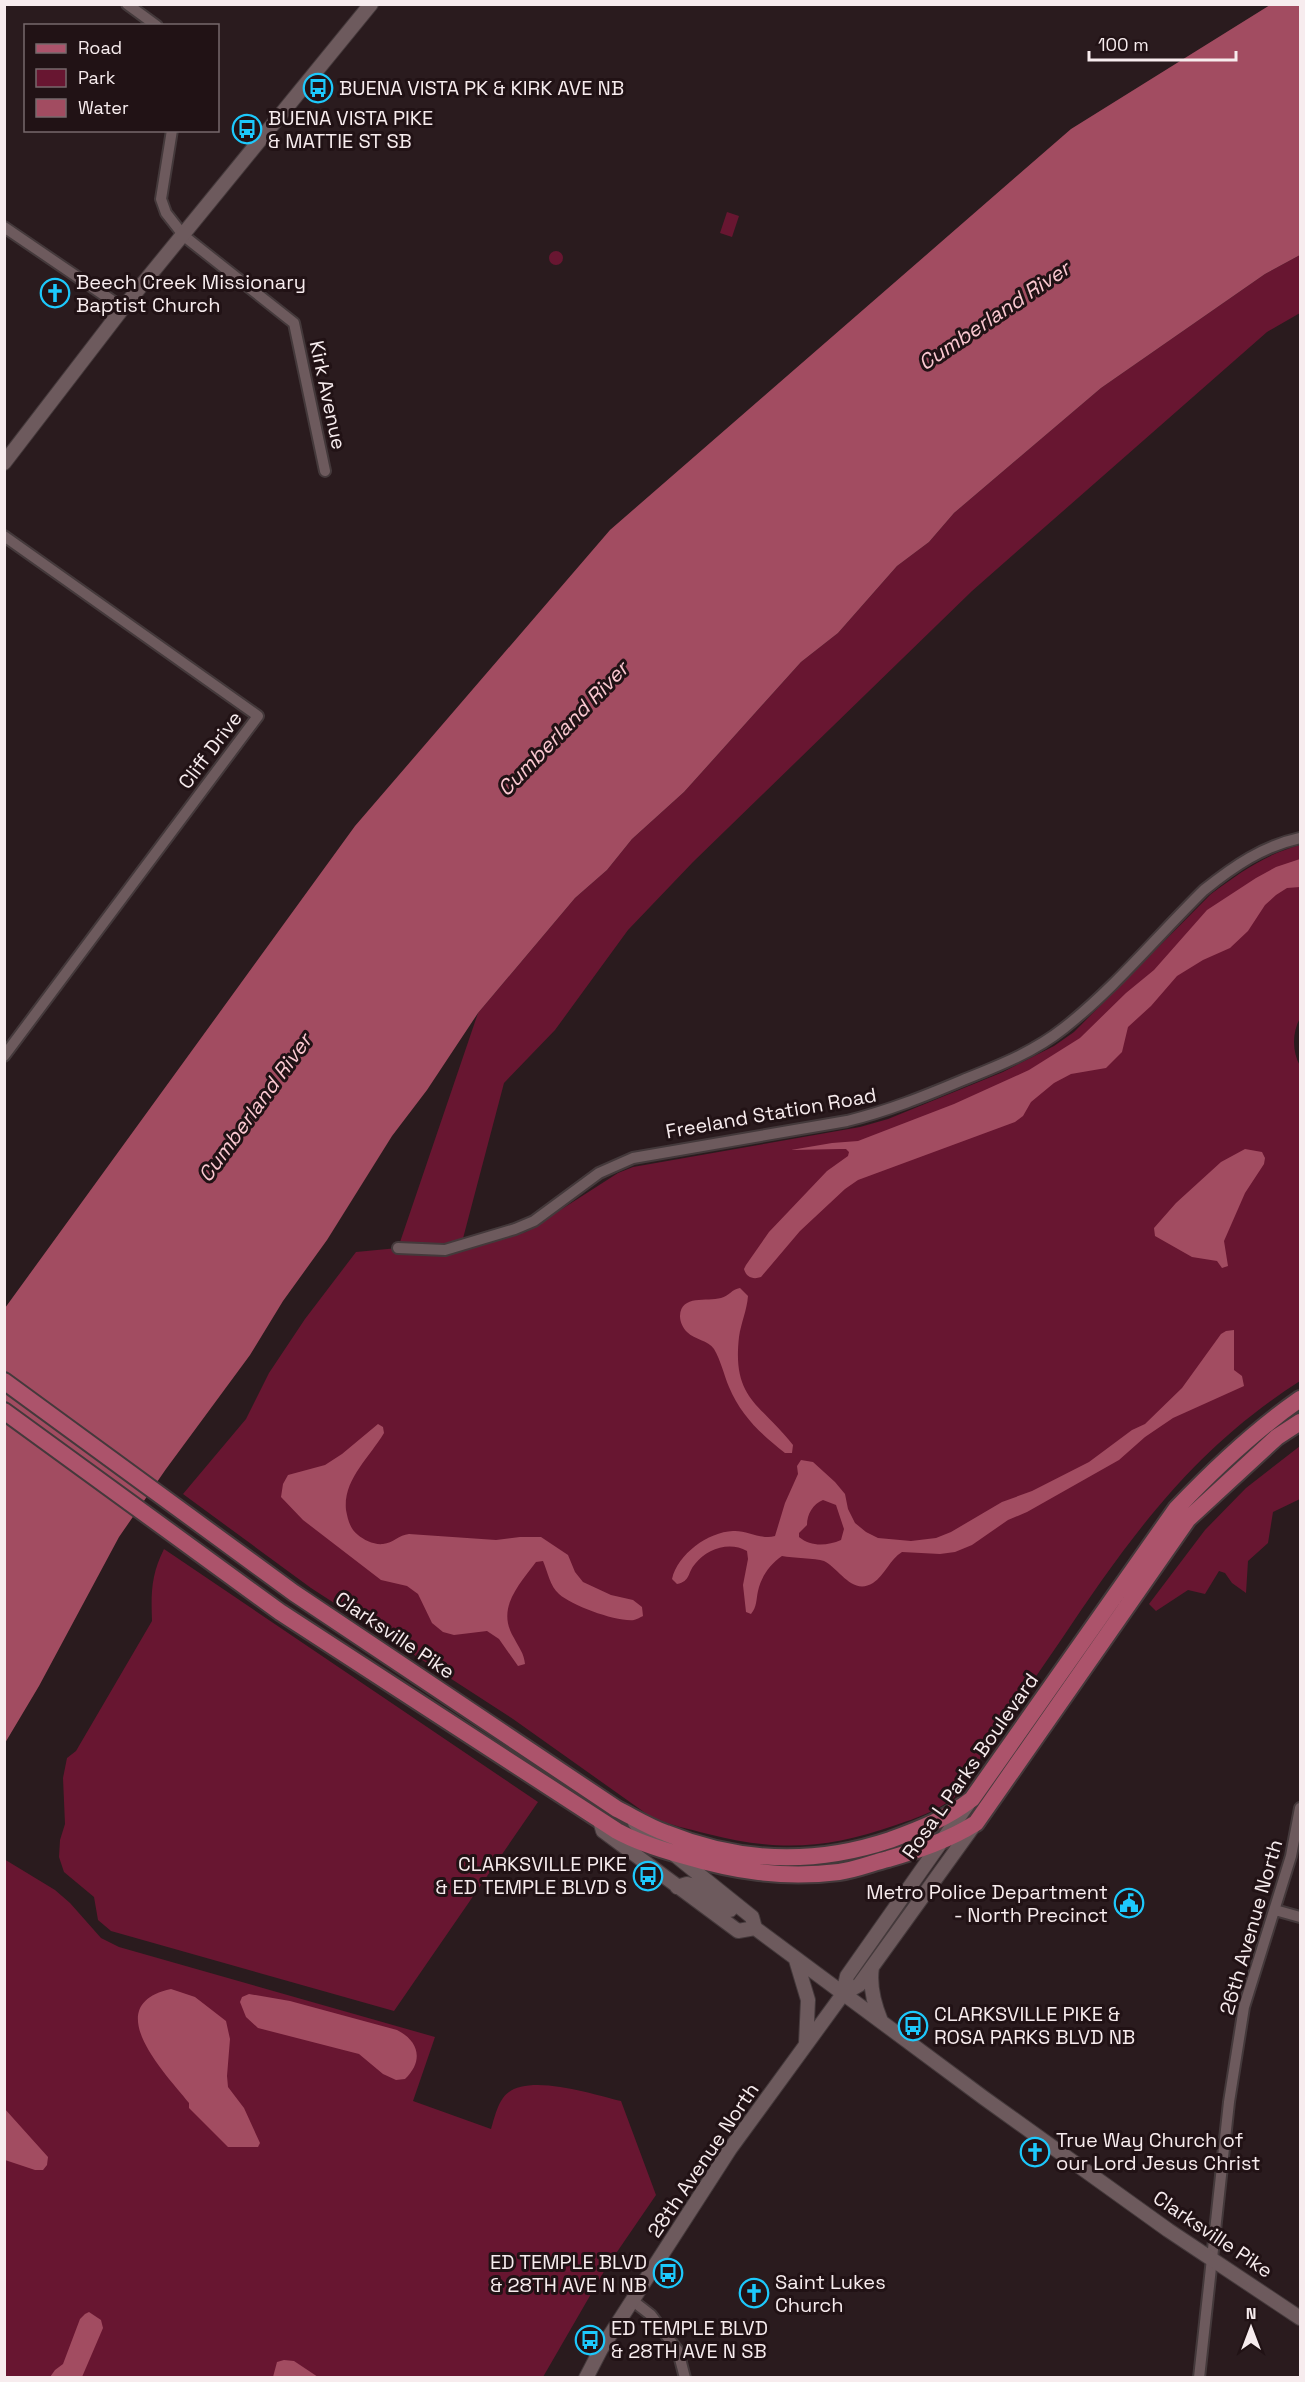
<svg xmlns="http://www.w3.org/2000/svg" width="1305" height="2382" font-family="'Space Grotesk',sans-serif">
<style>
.green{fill:#681631}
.water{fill:#a24c61;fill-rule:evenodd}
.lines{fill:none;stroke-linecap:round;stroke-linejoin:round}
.street-casing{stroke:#44393b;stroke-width:14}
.secondary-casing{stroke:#44393b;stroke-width:16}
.primary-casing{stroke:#44393b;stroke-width:20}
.street{stroke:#6d5a5d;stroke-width:10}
.secondary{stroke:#6d5a5d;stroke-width:14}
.primary{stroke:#ac536b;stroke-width:16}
.labels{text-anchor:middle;stroke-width:6;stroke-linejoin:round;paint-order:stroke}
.poi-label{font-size:20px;fill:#f7ecee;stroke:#211215;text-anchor:start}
.street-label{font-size:20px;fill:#f7ecee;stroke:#211215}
.water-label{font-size:21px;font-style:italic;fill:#fcc9d2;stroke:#211215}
</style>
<rect width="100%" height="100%" fill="#2a1b1e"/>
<path class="green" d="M727 212 739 216 732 237 720 233Z
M549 258a7 7 0 1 1 14 0a7 7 0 1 1-14 0Z
M1300 255V313L1267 332 972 591 693 862 628 930 555 1030 504 1083 461 1246 526 1232 618 1173 633 1167 860 1127 888 1119 1003 1072 1054 1046 1074 1032 1211 894C1239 873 1266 854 1300 845V1018C1292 1033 1292 1051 1300 1066V1381C1193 1449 1130 1537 1061 1640 1025 1692 989 1745 954 1798 936 1811 917 1818 896 1825 827 1849 779 1852 708 1834 689 1829 669 1825 651 1817L513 1719 311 1588 183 1494 246 1419 269 1373 305 1319 356 1252 398 1248 478 1013 575 898 607 870 632 839 684 792 801 662 838 633 897 566 929 542 954 513 1101 388 1265 274Z
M1300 1446V1499L1273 1512 1268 1543 1248 1561 1246 1593 1232 1583 1225 1573 1219 1571 1205 1594 1188 1590 1156 1611 1149 1604 1205 1530 1246 1488Z
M164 1549 538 1802 394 2011 111 1931 98 1920 94 1897 64 1872 59 1857 60 1840 65 1824 63 1778 67 1758 76 1751 152 1621C151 1593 151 1575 164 1549Z
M4 1859 55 1890 70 1903 101 1938 119 1947 435 2037 413 2101 491 2129C494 2119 497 2106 503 2098 522 2070 594 2095 621 2101L656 2195 606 2268 543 2377H5Z"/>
<path class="water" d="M1270 5H1300V255L1265 274 1101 388 954 513 929 542 897 566 838 633 801 662 684 792 632 839 607 870 575 898 478 1013 427 1090 392 1136 327 1240 283 1301 250 1355 166 1469 119 1537 39 1686 5 1743V1308L355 826 610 530 1071 129Z
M1300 859V887L1287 888 1276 895 1265 905 1248 931 1230 948 1203 960 1177 976 1151 1006 1128 1027 1122 1052 1106 1068 1071 1074 1054 1083 1031 1102 1023 1116 1015 1122 858 1180 845 1189 800 1231 761 1277C753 1280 746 1277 744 1269L746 1265 769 1232 827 1171 848 1156 849 1152 846 1149H840L791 1150 832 1143 858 1141 954 1104 1029 1070 1080 1038 1126 993 1154 970 1207 910 1256 878 1276 867Z
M1245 1149 1262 1152 1265 1158 1264 1164 1245 1193 1224 1241 1228 1266 1222 1268 1217 1261 1192 1257 1155 1236 1154 1228 1176 1203 1221 1162Z
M740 1288 748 1296C747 1310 741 1323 739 1337 732 1399 760 1403 793 1445L792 1453H785C761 1434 741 1416 729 1387 724 1375 721 1361 714 1349 708 1340 695 1340 687 1332 683 1328 680 1322 680 1316 681 1294 707 1302 721 1298 729 1296 732 1289 740 1288Z
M1234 1330V1370L1242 1376 1244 1386 1173 1418 1145 1437 1119 1460 1027 1512 1008 1520 972 1545 955 1552 940 1554 902 1552C890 1559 885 1575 873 1583 852 1596 839 1568 824 1561 815 1558 793 1558 782 1556 770 1564 761 1577 758 1591 756 1600 757 1607 751 1614L746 1612 743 1585 748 1559 747 1551C729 1541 707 1549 695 1564 687 1573 691 1581 677 1584L672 1579C678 1554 708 1532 733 1531 747 1530 761 1540 775 1536L785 1503 798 1474 797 1466 801 1460 813 1462 835 1482 845 1494 848 1509 855 1523 866 1532 878 1538 911 1541 936 1538 951 1532 1002 1502 1032 1491 1089 1462 1132 1430 1145 1424 1182 1388 1221 1334 1226 1331ZM823 1500 836 1505 844 1529 841 1540C827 1546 811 1547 799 1537V1533L807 1525C807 1514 813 1504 823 1500Z
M378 1424 383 1427 384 1433C369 1458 343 1480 346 1510 348 1520 350 1529 358 1535 364 1540 374 1545 383 1544 393 1543 399 1535 409 1534L496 1540 520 1537H541L568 1555 575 1572 583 1582 611 1595 633 1600 642 1607 643 1616C641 1617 635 1620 634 1620 617 1622 572 1606 559 1594 550 1586 548 1573 543 1561L536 1562C518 1586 496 1609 514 1638 519 1648 524 1653 525 1664L518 1666 499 1639 487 1631 454 1635 443 1632 432 1623 418 1594 407 1586 381 1580 303 1520 281 1497 283 1484 288 1475 325 1465 342 1454Z
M171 1989 195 1997 226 2021 230 2039 227 2076 228 2087 244 2108 260 2143 258 2147H228L189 2108V2103C165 2073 98 2005 171 1989Z
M249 1994 290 2001 397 2030C419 2041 424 2061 405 2079L396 2080 383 2074 359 2054 258 2028 246 2017 240 2002 242 1997Z
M4 2108 48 2157 47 2165 43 2170H35L5 2160Z
M89 2312 101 2320 103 2328 82 2377H50L55 2370 63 2364 80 2319 85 2314Z
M284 2360 294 2361 318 2377H273L277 2362Z"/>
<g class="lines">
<g class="street-casing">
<path id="street" d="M127 4 157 26
M172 130 161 199 166 213 184 236 294 323 325 471
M4 227 123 308
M4 536 258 716 4 1056
M398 1248 445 1250 515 1229 534 1221 599 1173 633 1158 847 1121C888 1111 925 1096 963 1080 998 1066 1034 1052 1064 1028 1115 988 1158 935 1204 890 1234 866 1263 846 1300 838
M1275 1910 1300 1917
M633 2301 651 2315 678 2351 685 2378
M1199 2378 1229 2102 1244 2007 1291 1856 1300 1808"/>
</g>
<g class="secondary-casing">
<path id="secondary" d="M4 463 123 308 371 4
M600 1821 603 1831 738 1931 755 1928
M635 1823 752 1917 755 1928 984 2098 1168 2230 1300 2318
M677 1887 687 1884 694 1886 730 1910
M796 1960 808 2000 806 2043
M872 1967C869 1986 874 2004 881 2021
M843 1994 847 1976 968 1804
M586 2378 601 2349 730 2149 843 1994 859 1985 975 1824"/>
</g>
<g class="primary-casing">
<path id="primary" d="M4 1381 294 1593 617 1809C633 1817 649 1827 666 1833 740 1863 815 1865 890 1840 920 1829 946 1819 972 1799L1176 1509C1215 1468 1254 1431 1300 1399
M4 1411 280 1612 617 1831C637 1842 659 1849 681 1855 735 1871 782 1879 839 1872 855 1870 872 1863 888 1859 919 1850 949 1840 976 1823L1188 1519 1277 1437 1300 1422"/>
</g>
<use href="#street" class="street"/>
<use href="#secondary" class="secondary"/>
<use href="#primary" class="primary"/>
</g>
<defs>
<g id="bus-ring" transform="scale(1.5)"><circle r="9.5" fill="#211215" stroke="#1dc9fc" stroke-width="1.5"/><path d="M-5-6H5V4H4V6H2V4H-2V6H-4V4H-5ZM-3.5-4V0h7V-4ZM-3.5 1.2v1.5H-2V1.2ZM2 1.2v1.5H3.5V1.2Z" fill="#1dc9fc"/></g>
<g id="church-ring" transform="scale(1.5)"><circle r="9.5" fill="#211215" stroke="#1dc9fc" stroke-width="1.5"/><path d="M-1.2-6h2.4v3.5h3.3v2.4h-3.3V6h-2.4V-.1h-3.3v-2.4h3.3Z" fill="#1dc9fc"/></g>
<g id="civic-ring" transform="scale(1.5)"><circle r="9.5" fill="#211215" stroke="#1dc9fc" stroke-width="1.5"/><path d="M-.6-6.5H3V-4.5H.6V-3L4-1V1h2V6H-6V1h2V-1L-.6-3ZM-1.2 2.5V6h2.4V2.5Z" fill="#1dc9fc"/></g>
</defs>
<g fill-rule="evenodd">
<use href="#bus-ring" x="318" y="88"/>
<use href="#bus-ring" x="247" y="129"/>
<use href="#church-ring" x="55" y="293"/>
<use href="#bus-ring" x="648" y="1876"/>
<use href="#civic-ring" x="1129" y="1903"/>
<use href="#bus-ring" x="913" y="2026"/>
<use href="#church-ring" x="1035" y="2152"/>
<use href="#bus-ring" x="668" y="2273"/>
<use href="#church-ring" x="754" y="2293"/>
<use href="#bus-ring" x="590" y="2340"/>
</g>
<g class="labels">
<g class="poi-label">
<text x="339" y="95">BUENA VISTA PK &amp; KIRK AVE NB</text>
<text x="268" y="125">BUENA VISTA PIKE<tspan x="268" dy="23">&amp; MATTIE ST SB</tspan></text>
<text x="76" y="289">Beech Creek Missionary<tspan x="76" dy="23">Baptist Church</tspan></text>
<text x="627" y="1871" text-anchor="end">CLARKSVILLE PIKE<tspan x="627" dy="23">&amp; ED TEMPLE BLVD S</tspan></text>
<text x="1108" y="1899" text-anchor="end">Metro Police Department<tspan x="1108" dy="23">- North Precinct</tspan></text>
<text x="934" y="2021">CLARKSVILLE PIKE &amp;<tspan x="934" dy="23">ROSA PARKS BLVD NB</tspan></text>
<text x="1056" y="2147">True Way Church of<tspan x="1056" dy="23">our Lord Jesus Christ</tspan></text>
<text x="647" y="2269" text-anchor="end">ED TEMPLE BLVD<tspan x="647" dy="23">&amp; 28TH AVE N NB</tspan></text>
<text x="775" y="2289">Saint Lukes<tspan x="775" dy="23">Church</tspan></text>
<text x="611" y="2335">ED TEMPLE BLVD<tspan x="611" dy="23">&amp; 28TH AVE N SB</tspan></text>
</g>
<g class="street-label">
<text transform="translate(328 395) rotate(78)" y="7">Kirk Avenue</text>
<text transform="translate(210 750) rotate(-53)" y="7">Cliff Drive</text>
<text transform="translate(771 1113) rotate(-10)" y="7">Freeland Station Road</text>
<text transform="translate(395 1635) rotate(34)" y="7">Clarksville Pike</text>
<text transform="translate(970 1766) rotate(-55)" y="7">Rosa L Parks Boulevard</text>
<text transform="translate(1251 1927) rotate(-74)" y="7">26th Avenue North</text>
<text transform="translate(703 2160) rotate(-56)" y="7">28th Avenue North</text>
<text transform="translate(1213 2234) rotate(34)" y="7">Clarksville Pike</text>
</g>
<g class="water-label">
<text transform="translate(994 316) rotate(-34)" y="7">Cumberland River</text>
<text transform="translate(563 729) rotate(-46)" y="7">Cumberland River</text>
<text transform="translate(255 1108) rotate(-54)" y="7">Cumberland River</text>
</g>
</g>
<rect width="1305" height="2382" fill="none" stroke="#f7ecee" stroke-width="12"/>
<rect x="24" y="24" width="195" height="108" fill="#211215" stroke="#77696c" stroke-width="1.5"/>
<rect x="36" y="44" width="30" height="9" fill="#ac536b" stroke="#77696c" stroke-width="1.5"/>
<text x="78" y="54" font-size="18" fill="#f7ecee">Road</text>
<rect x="36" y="69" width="30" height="18" fill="#681631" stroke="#77696c" stroke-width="1.5"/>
<text x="78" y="84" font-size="18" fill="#f7ecee">Park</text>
<rect x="36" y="99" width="30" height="18" fill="#a24c61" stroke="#77696c" stroke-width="1.5"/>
<text x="78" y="114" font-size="18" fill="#f7ecee">Water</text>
<g transform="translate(1251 2328)" stroke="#211215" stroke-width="4.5" paint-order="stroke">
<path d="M0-4.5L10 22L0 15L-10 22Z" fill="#f7ecee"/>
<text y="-9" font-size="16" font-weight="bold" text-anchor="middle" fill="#f7ecee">N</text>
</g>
<path d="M1089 51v9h147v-9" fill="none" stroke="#f7ecee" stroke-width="3"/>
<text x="1098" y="51" font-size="18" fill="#f7ecee" stroke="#211215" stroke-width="4.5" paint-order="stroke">100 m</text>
</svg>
